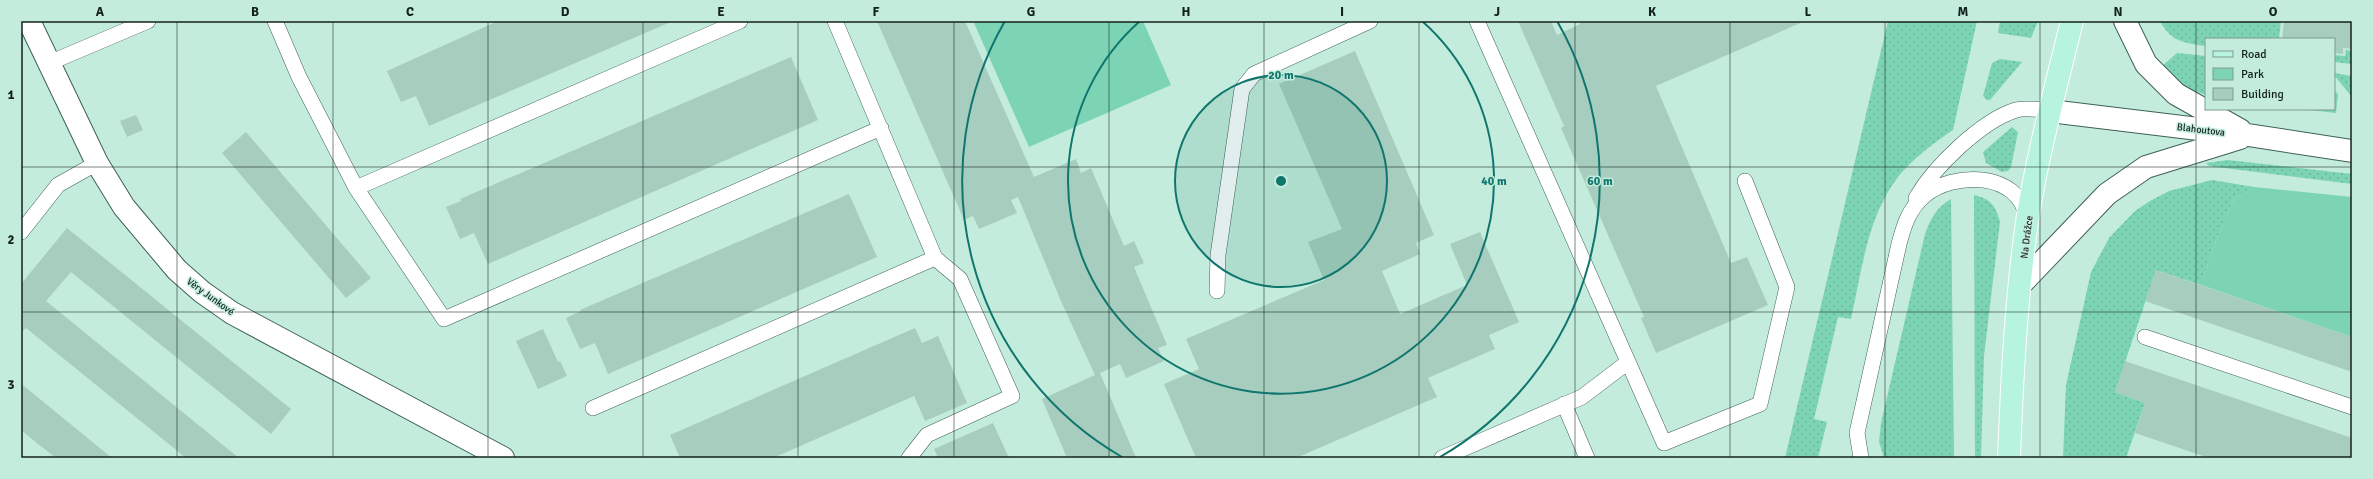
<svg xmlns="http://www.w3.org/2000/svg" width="2373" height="479" font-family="Signika,sans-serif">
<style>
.grass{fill:url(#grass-dots)}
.green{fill:#7cd4b5}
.building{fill:#a7cdbe}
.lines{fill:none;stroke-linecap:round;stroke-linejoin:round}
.lane-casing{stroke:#3e6155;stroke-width:16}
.street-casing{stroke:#3e6155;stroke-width:24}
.primary-casing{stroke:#fff;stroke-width:24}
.lane{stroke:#fff;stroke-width:15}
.street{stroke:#fff;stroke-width:22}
.primary{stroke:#b6f4df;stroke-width:22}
.grid{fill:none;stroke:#14221d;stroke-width:1;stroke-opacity:0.55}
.ring{fill:none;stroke:#0f766e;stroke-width:2}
.labels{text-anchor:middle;stroke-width:3;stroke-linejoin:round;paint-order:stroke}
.street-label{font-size:10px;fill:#14221d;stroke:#c4ecdc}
.centre{fill:#0f766e;stroke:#c4ecdc;stroke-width:2}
.ring-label{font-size:12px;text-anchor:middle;font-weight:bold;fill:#0f766e;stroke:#c4ecdc;stroke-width:3;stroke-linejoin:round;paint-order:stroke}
.neatline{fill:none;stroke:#14221d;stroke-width:1.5}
.grid-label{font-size:13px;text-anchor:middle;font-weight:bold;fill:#14221d}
</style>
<defs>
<pattern id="grass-dots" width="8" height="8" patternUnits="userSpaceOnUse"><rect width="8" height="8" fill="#7cd4b5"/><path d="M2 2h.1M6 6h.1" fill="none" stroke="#6ab69b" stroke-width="1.8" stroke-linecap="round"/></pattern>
</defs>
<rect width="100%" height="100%" fill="#c4ecdc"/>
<path class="grass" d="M1888 21H1977L1953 130C1935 142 1918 155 1903 171 1868 211 1862 269 1851 319L1838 317 1814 419 1827 422 1818 458H1785Z
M2000 21H2038L2031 38 1998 33Z
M2160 21H2281L2279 39H2206V46C2184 43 2171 42 2160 21Z
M2346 50 2352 51V64L2334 62V55L2345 56Z
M2177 53 2206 56V95L2179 85 2161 67Z
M2000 59 2022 62 1990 100H1987L1983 96 1992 63Z
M2334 73 2352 76V97L2334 75Z
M2334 90 2338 94 2336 113 2301 109H2334Z
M2012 127 2018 132 2011 167 2008 171 2002 172 1986 163 1983 152Z
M2228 160 2352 174V184L2209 166 2206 163Z
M2212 180 2254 187 2234 199 2213 248 2201 285 2156 270 2115 392 2145 403 2126 458H2063L2066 385 2091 272 2109 238 2135 211 2150 201 2169 191Z
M1974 195C1991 199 1996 206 2000 222L1984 356 1981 458H1975Z
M1951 199 1954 458H1884L1879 442 1881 423 1925 234C1931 218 1936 208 1951 199Z"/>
<path class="green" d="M979 21H1143L1171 85 1029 147 974 23Z
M2254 187 2352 197V337L2201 285 2213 248 2234 199Z"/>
<path class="building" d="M498 21H673L429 126 416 96 401 102 387 71Z
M877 21H965L1034 177 1076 159 1081 173 1091 168 1124 246 1134 241 1144 263 1134 267 1167 345 1158 348 1164 361 1126 378 1120 364 1100 373 1136 458H1067L1042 399 1095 375 1060 299 1018 197 1011 200 1017 213 979 229 973 216 964 220Z
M1518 21H1551L1557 35 1580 24 1579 21H1805L1656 86 1731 263 1747 257 1768 305 1656 353 1641 318 1644 317 1561 128 1564 126Z
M2284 21H2352V49L2343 48V54L2334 53V39H2282Z
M1355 51 1434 235 1416 243 1420 254 1382 271 1400 314 1467 285 1450 244 1480 232 1519 322 1489 335 1495 349 1428 378 1437 397 1296 458H1196L1164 384 1199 369 1186 339 1324 280 1308 242 1342 229 1279 84Z
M791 57 818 120 488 264 474 233 460 239 446 207 461 201 460 199Z
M136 115 143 130 127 137 120 121Z
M246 132 371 278 346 298 222 153Z
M849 194 877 257 608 374 595 343 580 349 566 318 581 311 580 310Z
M67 228 291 409 271 434 71 272 46 301 239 458H186L26 328 21 333V284Z
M2156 270 2352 337V372L2145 301Z
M915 328 922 343 938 336 967 403 925 421 914 396 773 458H680L670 435Z
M543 329 558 362 560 361 567 376 538 389 516 341Z
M2125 361 2352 438V458H2209L2135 433 2145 403 2115 392Z
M21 384 35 395 112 458H56L38 444 21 430Z
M993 423 1009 458H938L934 449Z"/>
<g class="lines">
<g class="lane-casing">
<path id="lane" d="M275 21 299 77 356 188 444 319 881 128
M835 21 935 258 960 279 1012 396 927 435 909 458
M1477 21 1664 443 1760 404 1787 287 1745 181
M49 63 148 21
M356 188 740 21
M1916 198C1934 167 1981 121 2016 110 2027 107 2039 110 2050 111
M21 232 58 185 97 163
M1217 291 1218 255 1242 89 1254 74 1370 21
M2145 337 2352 407
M1564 404 1587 458
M593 408 935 258
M1442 458 1582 397 1628 362
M1861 458 1857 433 1899 244C1904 225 1909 209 1924 196 1953 171 2020 171 2027 219"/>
</g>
<g class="street-casing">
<path id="street" d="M29 21 97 163 124 207 177 270 202 292 232 313 503 458
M2125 21 2146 64 2176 94 2240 130
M2050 111 2248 135 2352 151
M2021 284 2107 194 2146 167 2240 138"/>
</g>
<g class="primary-casing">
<path id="primary" d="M2009 458C2012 379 2016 300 2027 222 2037 155 2056 87 2072 21"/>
</g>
<use href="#lane" class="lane"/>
<use href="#street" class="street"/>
<use href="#primary" class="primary"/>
</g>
<path class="grid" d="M177 21V458M333 21V458M488 21V458M643 21V458M798 21V458M954 21V458M1109 21V458M1264 21V458M1419 21V458M1575 21V458M1730 21V458M1885 21V458M2040 21V458M2196 21V458M21 167H2352M21 312H2352"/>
<circle cx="1281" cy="181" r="106" fill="#0f766e" fill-opacity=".12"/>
<g class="ring">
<circle cx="1281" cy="181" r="106"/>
<path d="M1422 21A213 213 0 1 1 1140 21"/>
<path d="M1122 457A319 319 0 0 1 1005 21M1557 21A319 319 0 0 1 1440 457"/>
</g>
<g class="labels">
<g class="street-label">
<text transform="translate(2201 129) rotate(7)" y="4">Blahoutova</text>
<text transform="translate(2026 237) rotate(-83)" y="4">Na Drážce</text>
<text transform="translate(211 296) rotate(36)" y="4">Věry Junkové</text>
</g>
</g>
<circle cx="1281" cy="181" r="6" class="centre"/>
<g class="ring-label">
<text x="1281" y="79">20 m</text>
<text x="1494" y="185">40 m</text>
<text x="1600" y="185">60 m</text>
</g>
<rect width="2373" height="479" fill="none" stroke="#c4ecdc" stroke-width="44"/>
<rect x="2205" y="38" width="130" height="72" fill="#c4ecdc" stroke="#7e9b90"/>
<rect x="2213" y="51" width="20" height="6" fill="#b6f4df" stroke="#7e9b90"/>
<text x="2241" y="58" font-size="12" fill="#14221d">Road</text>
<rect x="2213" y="68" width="20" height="12" fill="#7cd4b5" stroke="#7e9b90"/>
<text x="2241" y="78" font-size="12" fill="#14221d">Park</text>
<rect x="2213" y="88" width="20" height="12" fill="#a7cdbe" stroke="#7e9b90"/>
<text x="2241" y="98" font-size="12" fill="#14221d">Building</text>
<rect x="22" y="22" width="2329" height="435" class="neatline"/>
<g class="grid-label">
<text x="100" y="16">A</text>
<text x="255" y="16">B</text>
<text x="410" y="16">C</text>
<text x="565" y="16">D</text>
<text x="721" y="16">E</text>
<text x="876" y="16">F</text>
<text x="1031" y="16">G</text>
<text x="1186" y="16">H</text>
<text x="1342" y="16">I</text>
<text x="1497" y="16">J</text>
<text x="1652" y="16">K</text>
<text x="1808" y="16">L</text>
<text x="1963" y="16">M</text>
<text x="2118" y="16">N</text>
<text x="2273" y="16">O</text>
<text x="11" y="99">1</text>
<text x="11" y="244">2</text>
<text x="11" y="389">3</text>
</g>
</svg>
